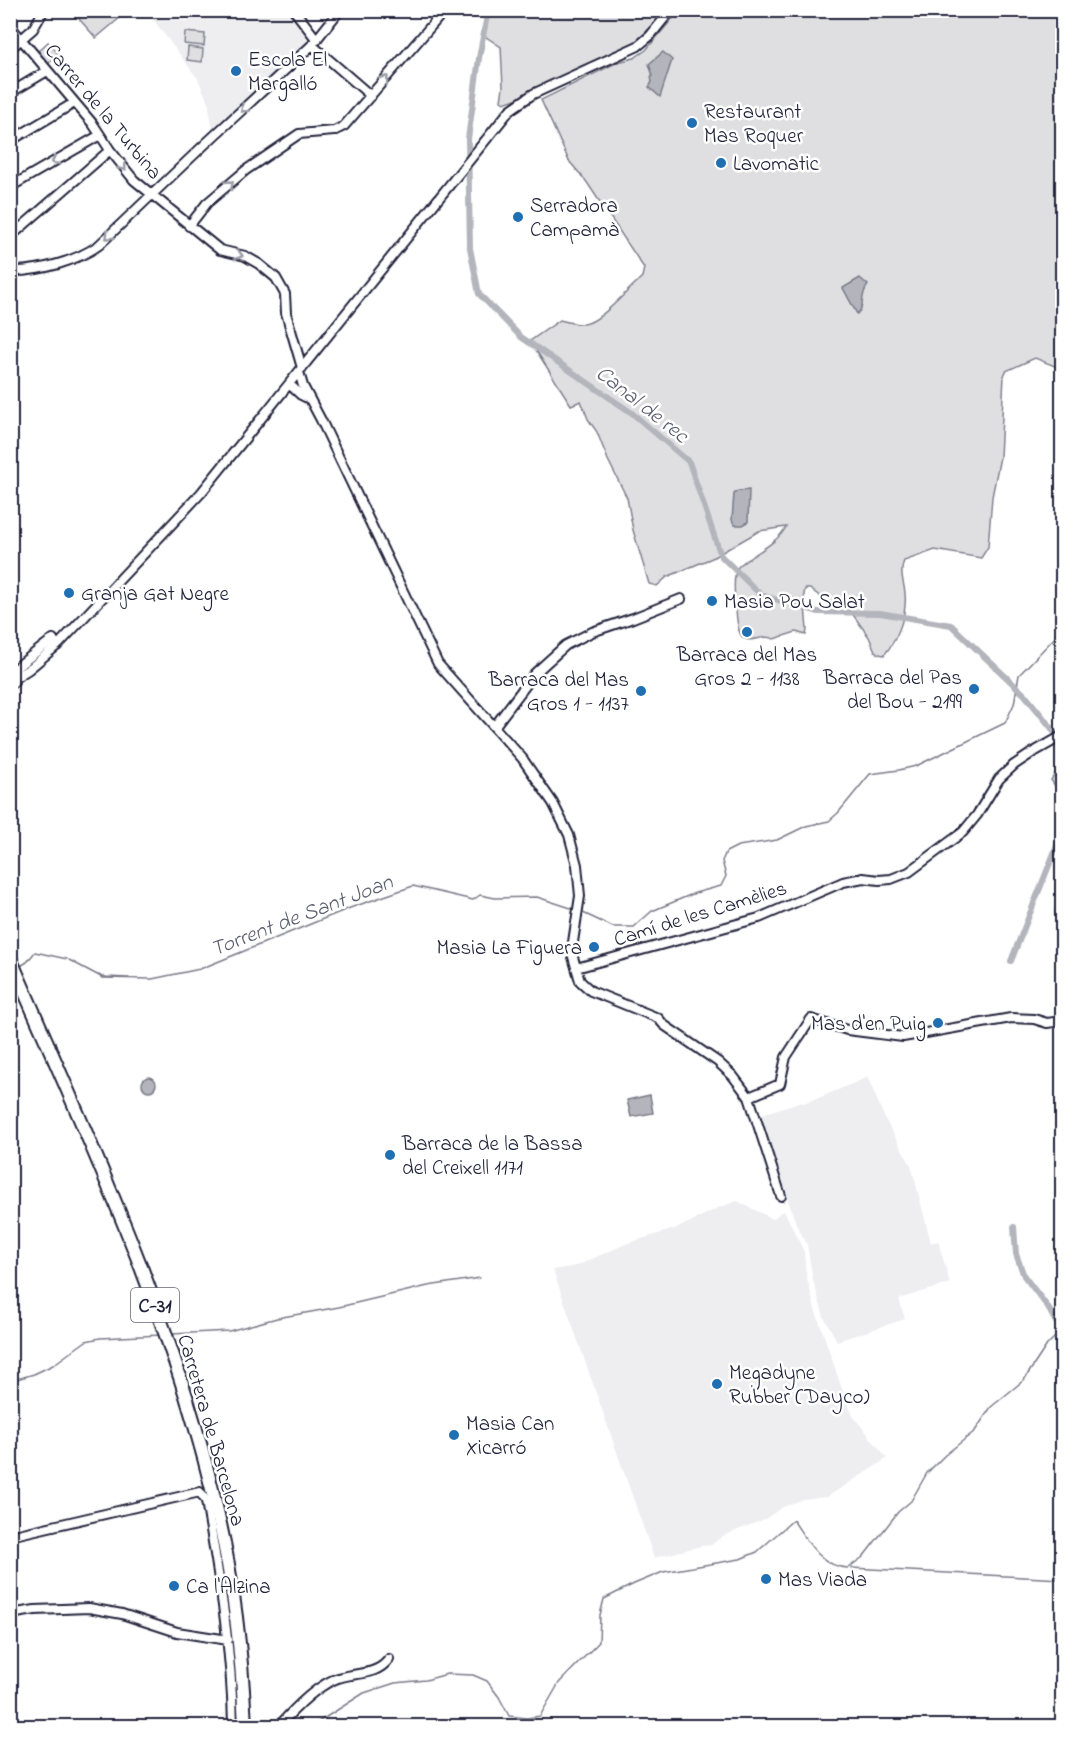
<svg xmlns="http://www.w3.org/2000/svg" width="1073" height="1737" font-family="'Indie Flower',sans-serif">
<style>
.built{fill:#eeeef1}
.green{fill:#dfdfe2;stroke:#80808e;stroke-width:1.5}
.water{fill:#b4b4bc;stroke:#7a7a88;stroke-width:1.5}
.lines{fill:none;stroke-linecap:round;stroke-linejoin:round}
.stream{stroke:#7a7a88;stroke-width:1.5}
.canal{stroke:#b4b4bc;stroke-width:6}
.minor-casing{stroke:#22223b;stroke-width:12}
.highway-casing{stroke:#22223b;stroke-width:16}
.minor{stroke:#fff;stroke-width:8}
.highway{stroke:#fff;stroke-width:12}
.oneway{stroke:#9c9ca7}
.poi-dot{fill:#1f6fb2;stroke:#fff;stroke-width:2}
.labels{text-anchor:middle;stroke-width:5;stroke-linejoin:round;paint-order:stroke}
.shield{fill:#fff;stroke:#646476;stroke-width:1.5}
.shield-label{font-size:20px;font-weight:bold;fill:#22223b}
.poi-label{font-size:21px;fill:#22223b;stroke:#fff;text-anchor:start}
.street-label{font-size:21px;fill:#22223b;stroke:#fff}
.water-label{font-size:22px;font-style:italic;fill:#5c5c6f;stroke:#fff}
</style>
<rect width="100%" height="100%" fill="#fff"/>
<filter id="ink" filterUnits="userSpaceOnUse"><feTurbulence type="fractalNoise" baseFrequency=".0167" numOctaves="2"/><feDisplacementMap in="SourceGraphic" scale="12" xChannelSelector="R" yChannelSelector="G"/><feConvolveMatrix kernelMatrix="1 2 1 2 8 2 1 2 1" color-interpolation-filters="sRGB"/></filter>
<g filter="url(#ink)">
<path class="built" d="M230 11H287L312 41 213 130 208 102 198 79 152 18 187 21Z
M867 1076 886 1121 911 1165 931 1243 938 1241 950 1283 899 1299 905 1319 837 1341 824 1317 813 1280 807 1245 796 1224 759 1115 799 1102 803 1103 821 1097 866 1078Z
M737 1201 773 1219 782 1211 785 1212 804 1252 806 1274 814 1306 842 1389 853 1416 887 1458 885 1460 827 1497 803 1499 781 1508 765 1519 723 1536 711 1545 701 1546 654 1558 553 1270 576 1266 628 1243 678 1228 718 1208Z"/>
<path class="green" d="M72 11H115L121 17 96 38Z
M487 11H668L632 45 580 67 524 96 504 103 501 101 503 87 501 47 483 35Z
M679 11H1062V369L1035 358 1006 371 1004 376 1000 457 992 497 988 547 981 558 935 550 904 561C899 572 904 582 905 593 907 614 898 639 884 655L879 654 875 651 869 637 849 609 832 605 810 589H805L804 594 807 630 806 635 796 632 774 639C765 633 752 644 743 638 737 633 737 618 736 611 735 601 732 577 737 569 739 564 746 561 751 557 763 549 779 540 786 527L759 531 712 558 667 577 657 586 649 584 633 530 627 498 608 460 597 432 588 419 581 401 571 405 530 341 560 320C568 322 579 326 588 323 603 318 629 289 642 277L644 268 586 181 569 161 541 100 618 62 634 58 646 50Z
M185 32 205 34 204 46 184 44Z
M48 42 59 54 48 64 37 52Z
M188 47 203 49 202 62 187 60Z
M1062 763V796L1051 780Z
M1062 880V933L1057 929 1055 911Z"/>
<path class="water" d="M663 52 672 60 660 97 649 87 652 82 651 77 653 76 649 64Z
M860 278 868 285C859 296 866 306 857 314L843 288Z
M749 490 748 522 743 525H735L732 520 734 494 738 491Z
M142 1084a7 7 0 1 1 14 0a7 7 0 1 1-14 0Z
M650 1095 653 1113 631 1117 627 1100Z"/>
<g class="lines">
<path class="stream" d="M581 912 613 927H634L652 911 695 893 721 886 726 876 722 861 726 852 738 846 777 840 806 826 829 821 838 813 870 774 899 770 916 766 1005 723 1014 704 1019 675 1062 630
M69 960 103 978 152 979 200 969 350 908 413 886 473 900 480 895 495 898 537 897 574 909
M19 967 27 962 35 952 67 959
M98 975 106 977 129 978
M172 1334 229 1331 277 1318 339 1307 428 1286 480 1278
M10 1381 34 1374 53 1365 86 1341 100 1338 161 1335
M851 1568 1062 1579
M312 1726 364 1693 395 1683 426 1680 447 1674 473 1675 487 1681 499 1697 509 1716 527 1718 540 1716 559 1683 599 1642 600 1615 604 1599 634 1584 663 1572 740 1559 757 1552 793 1520C807 1541 821 1567 848 1568L863 1557 898 1512 911 1501 927 1473 945 1455 975 1431 991 1407 1024 1380 1047 1345 1062 1330"/>
<path class="canal" d="M488 10 479 58 468 139 470 248 479 294 521 337 632 413 689 462 721 556 761 595 818 612 880 613 951 625 1025 695 1054 731 1062 752
M1011 961 1062 833
M1014 1227 1016 1254 1024 1276 1047 1306 1056 1322 1062 1329"/>
<g class="minor-casing">
<path id="minor" d="M294 10 317 40
M10 26 93 124 110 150 134 180 220 250 245 256 259 264 276 278 285 294 286 313 302 368
M312 45 371 96
M10 49 33 29 44 10
M10 93 47 71
M10 141 74 103
M10 187 100 135
M189 226 207 203 246 170 299 134 334 131 344 126 445 10
M10 237 110 150
M10 271C38 272 77 261 99 245L202 147 312 45 340 10
M299 372 303 386 321 420 438 664 522 758 553 803 569 835 577 865 580 896 573 942V957L580 981 591 991 658 1018 664 1025 718 1062 733 1076 749 1097 781 1196
M289 384 301 395 309 399
M10 670H13L53 639 57 646
M10 681 29 669 59 644 201 493 510 110 533 94 638 46 650 36 671 10
M494 727 535 673 566 645 592 632 633 618 681 599
M576 968 759 918 843 882 863 878 879 880 891 879 909 872 963 832 977 815 999 779 1014 765 1032 753 1062 736
M749 1097 780 1084 786 1057 811 1019 847 1030 903 1037 1011 1018 1034 1019 1047 1023 1062 1021
M10 1536 200 1492 206 1501C219 1576 232 1650 233 1726
M10 1614 35 1610 89 1608 122 1614 177 1632 228 1640
M279 1726C293 1710 313 1689 333 1680 352 1671 375 1678 389 1659"/>
</g>
<g class="highway-casing">
<path id="highway" d="M10 681H12
M10 958C88 1138 175 1322 218 1515 234 1584 242 1656 245 1726"/>
</g>
<use href="#minor" class="minor"/>
<use href="#highway" class="highway"/>
</g>
<defs><path id="oneway-chevron" d="M-2-3.5L2.5 0L-2 3.5" fill="none" stroke-width="1.6" stroke-linecap="round" stroke-linejoin="round" transform="scale(1.5)"/></defs>
<g class="oneway">
<use href="#oneway-chevron" transform="translate(385 79) rotate(-49)"/>
<use href="#oneway-chevron" transform="translate(244 109) rotate(138)"/>
<use href="#oneway-chevron" transform="translate(55 161) rotate(150)"/>
<use href="#oneway-chevron" transform="translate(123 167) rotate(51)"/>
<use href="#oneway-chevron" transform="translate(230 184) rotate(-41)"/>
<use href="#oneway-chevron" transform="translate(109 236) rotate(136)"/>
<use href="#oneway-chevron" transform="translate(239 255) rotate(16)"/>
</g>
</g>
<g class="poi-dot">
<circle cx="236" cy="71" r="6"/>
<circle cx="692" cy="123" r="6"/>
<circle cx="721" cy="163" r="6"/>
<circle cx="518" cy="217" r="6"/>
<circle cx="69" cy="593" r="6"/>
<circle cx="712" cy="601" r="6"/>
<circle cx="747" cy="632" r="6"/>
<circle cx="974" cy="689" r="6"/>
<circle cx="641" cy="691" r="6"/>
<circle cx="594" cy="947" r="6"/>
<circle cx="938" cy="1023" r="6"/>
<circle cx="390" cy="1155" r="6"/>
<circle cx="717" cy="1384" r="6"/>
<circle cx="454" cy="1435" r="6"/>
<circle cx="766" cy="1579" r="6"/>
<circle cx="174" cy="1586" r="6"/>
</g>
<g class="labels">
<rect class="shield" x="131" y="1288" width="48" height="34" rx="4.5"/>
<g class="shield-label">
<text x="155" y="1312">C-31</text>
</g>
<g class="poi-label">
<text x="248" y="66">Escola El<tspan x="248" dy="24">Margalló</tspan></text>
<text x="704" y="118">Restaurant<tspan x="704" dy="24">Mas Roquer</tspan></text>
<text x="733" y="170">Lavomatic</text>
<text x="530" y="212">Serradora<tspan x="530" dy="24">Campamà</tspan></text>
<text x="81" y="600">Granja Gat Negre</text>
<text x="724" y="608">Masia Pou Salat</text>
<text x="747" y="661" text-anchor="middle">Barraca del Mas<tspan x="747" dy="24">Gros 2 - 1138</tspan></text>
<text x="962" y="684" text-anchor="end">Barraca del Pas<tspan x="962" dy="24">del Bou - 2199</tspan></text>
<text x="629" y="686" text-anchor="end">Barraca del Mas<tspan x="629" dy="24">Gros 1 - 1137</tspan></text>
<text x="582" y="954" text-anchor="end">Masia La Figuera</text>
<text x="926" y="1030" text-anchor="end">Mas d'en Puig</text>
<text x="402" y="1150">Barraca de la Bassa<tspan x="402" dy="24">del Creixell 1171</tspan></text>
<text x="729" y="1379">Megadyne<tspan x="729" dy="24">Rubber (Dayco)</tspan></text>
<text x="466" y="1430">Masia Can<tspan x="466" dy="24">Xicarró</tspan></text>
<text x="778" y="1586">Mas Viada</text>
<text x="186" y="1593">Ca l'Alzina</text>
</g>
<g class="street-label">
<text transform="translate(104 111) rotate(50)" y="7">Carrer de la Turbina</text>
<text transform="translate(700 913) rotate(-17)" y="7">Camí de les Camèlies</text>
<text transform="translate(212 1430) rotate(74)" y="7">Carretera de Barcelona</text>
</g>
<g class="water-label">
<text transform="translate(643 403) rotate(38)" y="8">Canal de rec</text>
<text transform="translate(301 914) rotate(-21)" y="8">Torrent de Sant Joan</text>
</g>
</g>
<rect width="1073" height="1737" fill="none" stroke="#fff" stroke-width="36"/>
<rect x="18" y="18" width="1037" height="1701" fill="none" stroke="#22223b" stroke-width="2" filter="url(#ink)"/>
</svg>
